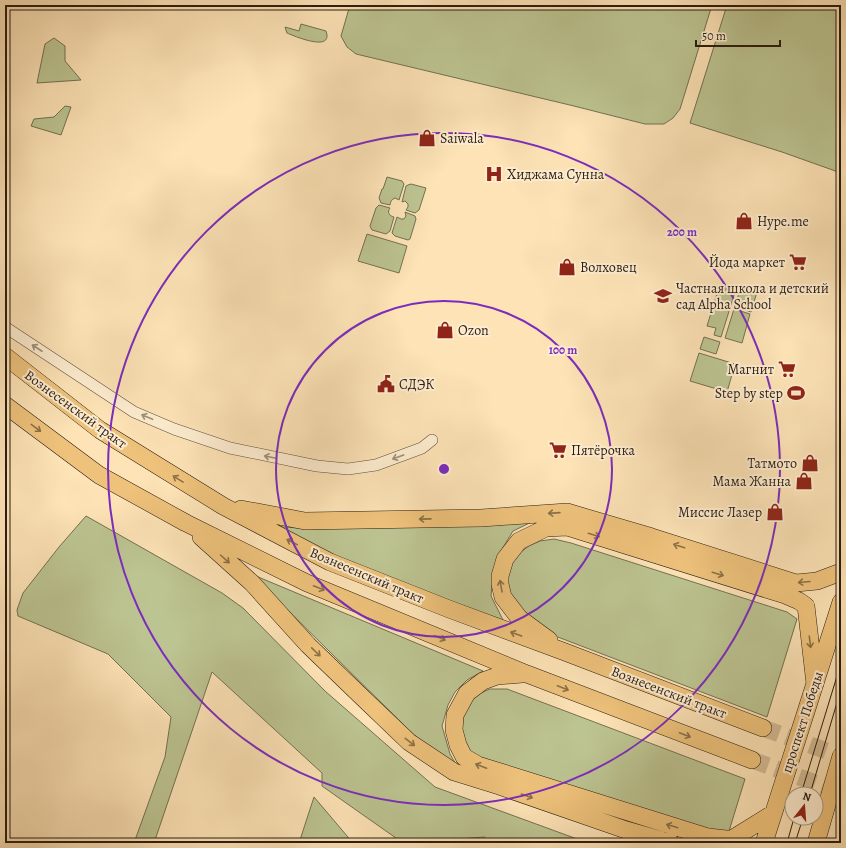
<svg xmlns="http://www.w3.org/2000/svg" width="846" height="848" font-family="Alegreya,serif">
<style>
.green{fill:#bcc491;stroke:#737052}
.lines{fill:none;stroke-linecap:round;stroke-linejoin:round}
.primary-tunnel{stroke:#d3bb95;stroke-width:17;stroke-dasharray:17 8;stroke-linecap:butt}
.minor-casing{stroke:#5f4e3b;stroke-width:12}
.primary-casing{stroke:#2a1d12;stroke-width:18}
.minor{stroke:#feedd0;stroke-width:11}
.primary{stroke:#eec27b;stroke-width:17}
.tram{stroke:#2a1d12;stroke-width:1}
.oneway{stroke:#9f8f7a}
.oneway2{stroke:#8c7046}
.ring{fill:none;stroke:#7b2cbf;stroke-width:2}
.labels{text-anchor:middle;stroke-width:4;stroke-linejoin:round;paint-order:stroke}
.poi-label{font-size:14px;fill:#2a1d12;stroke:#feedd0;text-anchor:start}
.street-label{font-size:14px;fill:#2a1d12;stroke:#feedd0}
.centre{fill:#7b2cbf;stroke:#feedd0;stroke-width:2}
.ring-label{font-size:12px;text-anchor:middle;font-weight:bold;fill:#7b2cbf;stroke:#feedd0;stroke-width:4;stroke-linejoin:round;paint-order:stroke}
</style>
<rect width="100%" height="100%" fill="#fde3b6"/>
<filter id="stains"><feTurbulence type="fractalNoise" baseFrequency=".005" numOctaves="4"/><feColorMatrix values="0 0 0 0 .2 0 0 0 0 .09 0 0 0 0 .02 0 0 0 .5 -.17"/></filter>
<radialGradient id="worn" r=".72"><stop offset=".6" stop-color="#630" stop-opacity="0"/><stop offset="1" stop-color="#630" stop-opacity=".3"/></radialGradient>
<path class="green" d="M350 5H712L680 109 673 118 664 124H645L574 106 356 54 347 47 341 36Z
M727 5H841V173L782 152 690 123Z
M301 24 326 31C334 53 294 36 287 33L285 27 299 31Z
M54 38 65 46V61L81 80 37 83 45 44Z
M65 106 71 107 61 135 31 126 34 119 54 117Z
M387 177 402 181 404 184 399 200 395 198C392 199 390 202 390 205L381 203 379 198 382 189H383Z
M411 184 426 188 419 210 415 213 406 210 408 207V204L405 201 402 202 406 186 408 185Z
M379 205 390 208C387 212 389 216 394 217L390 231 386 234 372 230 370 226 376 208Z
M405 212 415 216 416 219 410 239 408 240 395 236 392 233 397 217 401 219H404L406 216Z
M367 234 407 246 399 273 358 261Z
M719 287 735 292 721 337 714 335 716 328 707 326Z
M741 287 757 292 751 312 735 306Z
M734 309 750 314 742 343 725 338Z
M704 337 720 342 716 354 700 349Z
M699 353 735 364 727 392 690 381Z
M86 516 222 593 243 608 325 691 435 787 588 843H485V837L403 843 322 786V773L212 672 154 843H134L165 757 171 717 108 654 18 616 17 610 23 593 59 547Z
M540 518 513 531 499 554 493 573 491 596 504 622 328 555 259 521 283 527 316 529Z
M554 539 571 543 787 612 797 619 767 717 516 621 506 578 512 564 518 554 529 546 540 541Z
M251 574 483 671 467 680 455 692 448 705 442 726 450 754 458 768 438 756 410 731Z
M490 689H507L745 779 729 831 714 834 470 754 462 740 463 711 471 700 478 694Z
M314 797 353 843H299Z"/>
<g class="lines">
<path class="primary-tunnel" d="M763 728 841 756
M752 760 841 792"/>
<g class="minor-casing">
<path id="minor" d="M5 327 134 412 174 429 230 448 317 466 348 469 376 465 422 448 432 440"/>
</g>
<g class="primary-casing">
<path id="primary" d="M5 356 100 430 223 506 330 562 449 609 565 652 763 728
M5 405 99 475 186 523 307 583 527 674 752 760
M241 509 305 521 481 518 567 512 652 537 796 583 817 581 841 572
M201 537 252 583 308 645 363 698 409 742 454 772 499 786 626 830 671 843
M549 640 519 618 503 597 500 584V576L505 559 519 541 546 528 567 527 785 595 799 601 806 606 815 684
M522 674 497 676 483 681 467 693 455 715 454 730 458 745 464 757 478 765 708 837 726 839H732L772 814
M764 843 841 602
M816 843 841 756"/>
</g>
<use href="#minor" class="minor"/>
<use href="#primary" class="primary"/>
<path class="tram" d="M801 794 841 663
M810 794 841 689
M787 843 794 818
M795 843 803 818"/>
</g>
<defs><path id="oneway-shaft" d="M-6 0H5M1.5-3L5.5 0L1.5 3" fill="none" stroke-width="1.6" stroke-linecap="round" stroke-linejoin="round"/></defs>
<g class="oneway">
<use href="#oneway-shaft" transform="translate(37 348) rotate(-147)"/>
<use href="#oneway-shaft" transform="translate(147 417) rotate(-157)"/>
<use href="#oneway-shaft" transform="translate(270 457) rotate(-168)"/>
<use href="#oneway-shaft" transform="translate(398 457) rotate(160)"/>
</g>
<g class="oneway2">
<use href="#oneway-shaft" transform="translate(36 428) rotate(37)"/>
<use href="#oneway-shaft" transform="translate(178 479) rotate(-148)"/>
<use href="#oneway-shaft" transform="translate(554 513) rotate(176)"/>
<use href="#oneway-shaft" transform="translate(425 519) rotate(179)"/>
<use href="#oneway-shaft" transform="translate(594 535) rotate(17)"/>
<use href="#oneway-shaft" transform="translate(292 542) rotate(-152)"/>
<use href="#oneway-shaft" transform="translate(679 546) rotate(-162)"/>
<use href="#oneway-shaft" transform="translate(225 559) rotate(42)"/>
<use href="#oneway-shaft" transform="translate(718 574) rotate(17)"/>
<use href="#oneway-shaft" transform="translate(804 582) rotate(175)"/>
<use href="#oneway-shaft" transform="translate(501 586) rotate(-100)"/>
<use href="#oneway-shaft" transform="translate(319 588) rotate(22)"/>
<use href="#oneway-shaft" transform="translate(516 634) rotate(-160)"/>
<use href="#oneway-shaft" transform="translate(440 638) rotate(22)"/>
<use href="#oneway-shaft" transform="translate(810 642) rotate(83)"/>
<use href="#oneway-shaft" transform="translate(316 652) rotate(44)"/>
<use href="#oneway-shaft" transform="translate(563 688) rotate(21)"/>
<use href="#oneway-shaft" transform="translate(685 735) rotate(21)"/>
<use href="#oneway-shaft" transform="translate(410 742) rotate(38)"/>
<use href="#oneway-shaft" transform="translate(481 766) rotate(-159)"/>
<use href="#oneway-shaft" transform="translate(527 796) rotate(19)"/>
<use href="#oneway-shaft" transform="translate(672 826) rotate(-163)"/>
</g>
<g class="ring">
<circle cx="444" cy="469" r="168"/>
<circle cx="444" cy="469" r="336"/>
</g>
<defs>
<g id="shop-bare" transform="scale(1.38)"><path d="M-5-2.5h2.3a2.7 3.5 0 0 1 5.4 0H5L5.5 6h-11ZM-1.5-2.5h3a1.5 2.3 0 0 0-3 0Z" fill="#8f2418" stroke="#feedd0" stroke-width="2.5" paint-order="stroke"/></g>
<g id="hospital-bare" transform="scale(1.38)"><path d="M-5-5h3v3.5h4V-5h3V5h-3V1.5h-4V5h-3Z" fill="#8f2418" stroke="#feedd0" stroke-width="2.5" paint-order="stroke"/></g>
<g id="supermarket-bare" transform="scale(1.38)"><path d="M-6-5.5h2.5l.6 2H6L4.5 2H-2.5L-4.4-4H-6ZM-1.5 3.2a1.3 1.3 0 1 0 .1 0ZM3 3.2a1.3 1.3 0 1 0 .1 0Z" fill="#8f2418" stroke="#feedd0" stroke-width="2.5" paint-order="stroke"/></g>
<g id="school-bare" transform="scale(1.38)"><path d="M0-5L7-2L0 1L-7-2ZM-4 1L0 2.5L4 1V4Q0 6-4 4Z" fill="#8f2418" stroke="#feedd0" stroke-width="2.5" paint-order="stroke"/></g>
<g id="civic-bare" transform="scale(1.38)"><path d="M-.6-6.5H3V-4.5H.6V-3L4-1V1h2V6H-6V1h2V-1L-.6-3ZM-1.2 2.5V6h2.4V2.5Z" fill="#8f2418" stroke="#feedd0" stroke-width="2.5" paint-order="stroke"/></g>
<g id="stadium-bare" transform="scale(1.38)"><path d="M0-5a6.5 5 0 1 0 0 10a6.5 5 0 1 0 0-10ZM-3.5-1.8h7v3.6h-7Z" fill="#8f2418" stroke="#feedd0" stroke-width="2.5" paint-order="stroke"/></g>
</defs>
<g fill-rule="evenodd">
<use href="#shop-bare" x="427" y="138"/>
<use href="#hospital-bare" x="494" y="174"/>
<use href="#shop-bare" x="744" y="221"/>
<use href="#supermarket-bare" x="798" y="262"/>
<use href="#shop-bare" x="567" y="267"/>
<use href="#school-bare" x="663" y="296"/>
<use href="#shop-bare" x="445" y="330"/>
<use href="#supermarket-bare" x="787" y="369"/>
<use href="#civic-bare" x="386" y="384"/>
<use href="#stadium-bare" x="796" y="393"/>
<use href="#supermarket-bare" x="558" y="450"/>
<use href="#shop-bare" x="810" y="463"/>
<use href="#shop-bare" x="804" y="481"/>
<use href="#shop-bare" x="775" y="512"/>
</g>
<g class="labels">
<g class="poi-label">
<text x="440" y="143">Saiwala</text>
<text x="507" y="179">Хиджама Сунна</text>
<text x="757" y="226">Hype.me</text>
<text x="785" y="267" text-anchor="end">Йода маркет</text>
<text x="580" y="272">Волховец</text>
<text x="676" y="293">Частная школа и детский<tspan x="676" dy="16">сад Alpha School</tspan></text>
<text x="458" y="335">Ozon</text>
<text x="774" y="374" text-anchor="end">Магнит</text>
<text x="399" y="389">СДЭК</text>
<text x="783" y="398" text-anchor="end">Step by step</text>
<text x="571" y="455">Пятёрочка</text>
<text x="797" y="468" text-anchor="end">Татмото</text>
<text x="791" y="486" text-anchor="end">Мама Жанна</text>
<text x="762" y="517" text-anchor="end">Миссис Лазер</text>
</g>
<g class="street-label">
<text transform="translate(76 409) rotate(36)" y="5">Вознесенский тракт</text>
<text transform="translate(367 575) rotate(23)" y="5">Вознесенский тракт</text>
<text transform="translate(669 692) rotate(21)" y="5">Вознесенский тракт</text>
<text transform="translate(802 722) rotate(-72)" y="5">проспект Победы</text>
</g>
</g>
<circle cx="444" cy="469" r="6" class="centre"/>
<g class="ring-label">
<text x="682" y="236">200 m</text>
<text x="563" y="354">100 m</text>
</g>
<rect width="846" height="848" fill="none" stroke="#fde3b6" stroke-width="20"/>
<rect x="6" y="6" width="834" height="836" fill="none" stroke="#2a1d12" stroke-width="2"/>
<rect x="10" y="10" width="826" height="828" fill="none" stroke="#2a1d12"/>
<g transform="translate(804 806) rotate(17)"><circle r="19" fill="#feedd0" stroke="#a99a84"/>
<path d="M0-3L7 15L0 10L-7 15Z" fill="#8f2418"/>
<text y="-6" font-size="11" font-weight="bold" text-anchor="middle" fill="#2a1d12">N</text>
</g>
<path d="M696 40v6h84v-6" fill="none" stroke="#2a1d12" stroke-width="2"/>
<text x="702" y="40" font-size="12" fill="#2a1d12" stroke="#feedd0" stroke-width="3" paint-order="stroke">50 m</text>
<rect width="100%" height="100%" filter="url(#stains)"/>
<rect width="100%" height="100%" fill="url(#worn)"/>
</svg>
